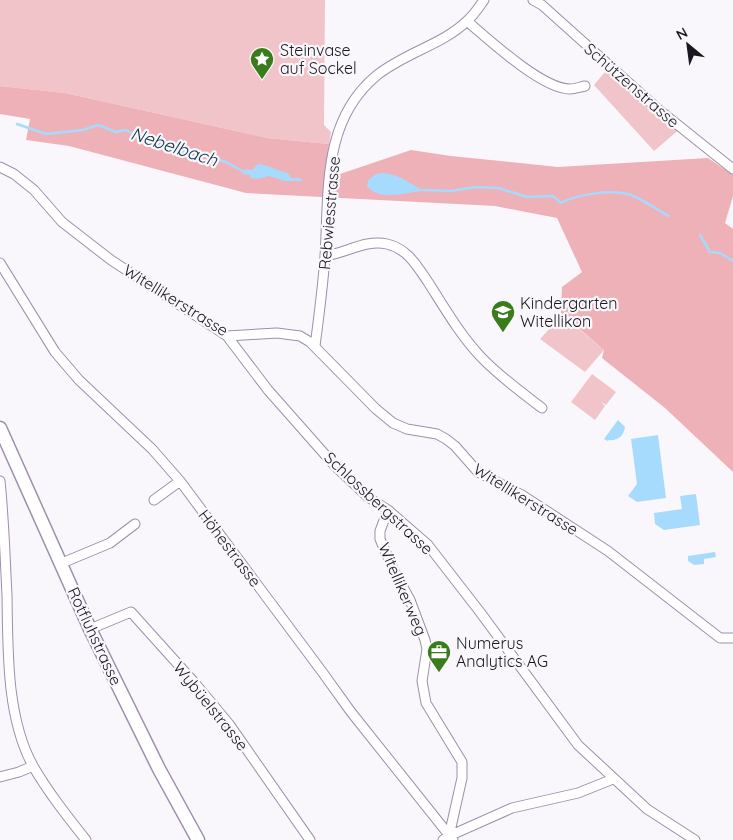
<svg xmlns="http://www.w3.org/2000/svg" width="733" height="840" font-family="Quicksand,sans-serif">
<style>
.green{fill:#f0c4c8}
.forest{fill:#eeb1b8}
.water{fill:#a7dbfd}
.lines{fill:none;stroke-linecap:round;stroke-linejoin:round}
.stream{stroke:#a7dbfd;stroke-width:2.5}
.minor-casing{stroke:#9b90a9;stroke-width:11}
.secondary-casing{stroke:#9b90a9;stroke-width:15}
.minor{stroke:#fff;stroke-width:9}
.secondary{stroke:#fff;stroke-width:12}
.labels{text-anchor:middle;stroke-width:4.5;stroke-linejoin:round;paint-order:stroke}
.poi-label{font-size:16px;fill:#1b1720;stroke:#f9f7fc;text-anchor:start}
.street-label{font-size:16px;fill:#1b1720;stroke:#f9f7fc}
.water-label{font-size:18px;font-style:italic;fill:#0a344b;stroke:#f9f7fc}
</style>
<rect width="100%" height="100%" fill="#f9f7fc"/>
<path class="green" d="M0 0H325L324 125 331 132 329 144 267 138 65 93 0 86Z
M610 66 681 128 654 151 594 85Z
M562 315 604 350 585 372 540 339Z
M592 374 616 392 606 405 601 402 605 406 595 420 571 402Z"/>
<path class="forest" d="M0 86 65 93 267 138 329 144 326 171 340 174 411 150 451 156 558 167 708 158 733 175V196L725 223 733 229V472L665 408 602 358 604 350 561 313 562 287 582 272 557 218 495 206 246 193 69 146 26 140 30 119 0 114Z"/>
<path class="water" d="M260 164C270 166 278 171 288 173L291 178H300L302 181H285L269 176C261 178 259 180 251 178L250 175 243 174 245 169 252 170 257 165Z
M381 173C401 174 407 183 424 190V191C406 192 380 202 367 186L368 180 376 174Z
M618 420 625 427C624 436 617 441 609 440L608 441 604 439Z
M658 435 666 498 637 502 628 496 637 484 631 439Z
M696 494 700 525 664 530 655 524 654 513 682 509 680 496Z
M715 552 716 557 704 559V564L694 565 688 561V556Z"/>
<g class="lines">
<path class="stream" d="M17 124 46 134 83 130 98 125 116 132 126 130 152 144 207 155 228 163 244 172
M424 190 451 191 476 187 498 188 527 197 553 196 561 203C577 194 613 189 631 195 644 200 657 210 669 216
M700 235 710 252 720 253 733 261"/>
<g class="minor-casing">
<path id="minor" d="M533 0 542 5 658 109 733 169
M467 21C488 39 542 89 570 89 575 89 580 87 585 86
M0 167 14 174 34 190 62 222 111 260 227 336 277 333 300 336 310 342 376 409 393 423 407 429 437 434 446 439 455 446 478 472 522 495 608 551 720 638H733
M325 256C346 253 366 239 387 244 408 249 417 266 428 282 444 307 460 335 481 357 499 376 521 392 542 408
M0 263 55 352 79 380 152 449 180 481 323 673 351 712 453 840
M227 336 268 390 336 467 368 497 388 510 428 545 480 612 578 745 647 809 695 840
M315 346C319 316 323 286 325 256 329 191 322 121 376 76 404 53 442 45 467 21 474 15 479 7 484 0
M0 481C4 519 5 557 7 595 8 649 6 717 33 766 48 792 67 816 86 840
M154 500 180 481
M388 510 380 531V539L394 571 410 600 425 640 427 649 422 681 426 703 462 762V778L449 836
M62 563 110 543 135 524
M90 629 131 612 193 681 229 724 310 840
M0 777 19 772 33 766
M443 840 449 836 512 808 578 793 613 779"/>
</g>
<g class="secondary-casing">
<path id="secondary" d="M0 428 90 629 159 769 198 840"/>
</g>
<use href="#minor" class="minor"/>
<use href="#secondary" class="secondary"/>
</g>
<defs>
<g id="sight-pin" transform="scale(1.25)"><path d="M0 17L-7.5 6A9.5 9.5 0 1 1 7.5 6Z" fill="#3a7b1c" stroke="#f9f7fc"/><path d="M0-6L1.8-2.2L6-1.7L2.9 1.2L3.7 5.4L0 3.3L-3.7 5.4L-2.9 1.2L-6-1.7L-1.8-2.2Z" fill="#fff"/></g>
<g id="school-pin" transform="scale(1.25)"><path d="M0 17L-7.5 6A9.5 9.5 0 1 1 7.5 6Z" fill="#3a7b1c" stroke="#f9f7fc"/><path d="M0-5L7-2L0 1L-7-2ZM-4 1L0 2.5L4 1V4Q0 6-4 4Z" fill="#fff"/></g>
<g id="office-pin" transform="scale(1.25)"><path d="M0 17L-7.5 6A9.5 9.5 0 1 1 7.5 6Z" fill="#3a7b1c" stroke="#f9f7fc"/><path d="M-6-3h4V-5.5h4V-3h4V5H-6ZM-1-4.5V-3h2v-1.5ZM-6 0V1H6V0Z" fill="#fff"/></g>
</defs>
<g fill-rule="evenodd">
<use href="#sight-pin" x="262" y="59"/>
<use href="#school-pin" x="503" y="312"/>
<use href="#office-pin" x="439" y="652"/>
</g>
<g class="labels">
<g class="poi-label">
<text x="280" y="56">Steinvase<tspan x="280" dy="18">auf Sockel</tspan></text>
<text x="520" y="309">Kindergarten<tspan x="520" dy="18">Witellikon</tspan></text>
<text x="456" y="649">Numerus<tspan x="456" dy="18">Analytics AG</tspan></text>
</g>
<g class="street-label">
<text transform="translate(632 85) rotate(41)" y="6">Schützenstrasse</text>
<text transform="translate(329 213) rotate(-85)" y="6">Rebwiesstrasse</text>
<text transform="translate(176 300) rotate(32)" y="6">Witellikerstrasse</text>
<text transform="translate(526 499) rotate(32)" y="6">Witellikerstrasse</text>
<text transform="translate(379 503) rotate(43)" y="6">Schlossbergstrasse</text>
<text transform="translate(230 548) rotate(53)" y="6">Höhestrasse</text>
<text transform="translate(403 589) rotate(67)" y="6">Witellikerweg</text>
<text transform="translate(95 636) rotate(65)" y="6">Rotfluhstrasse</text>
<text transform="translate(211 706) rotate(51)" y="6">Wybüelstrasse</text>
</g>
<g class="water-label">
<text transform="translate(174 147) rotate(18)" y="6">Nebelbach</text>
</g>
</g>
<g transform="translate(688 45) rotate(331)" stroke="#f9f7fc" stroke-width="4" paint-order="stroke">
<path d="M0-4L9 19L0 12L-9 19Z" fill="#1b1720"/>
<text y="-8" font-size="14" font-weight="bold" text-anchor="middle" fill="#1b1720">N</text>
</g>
</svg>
